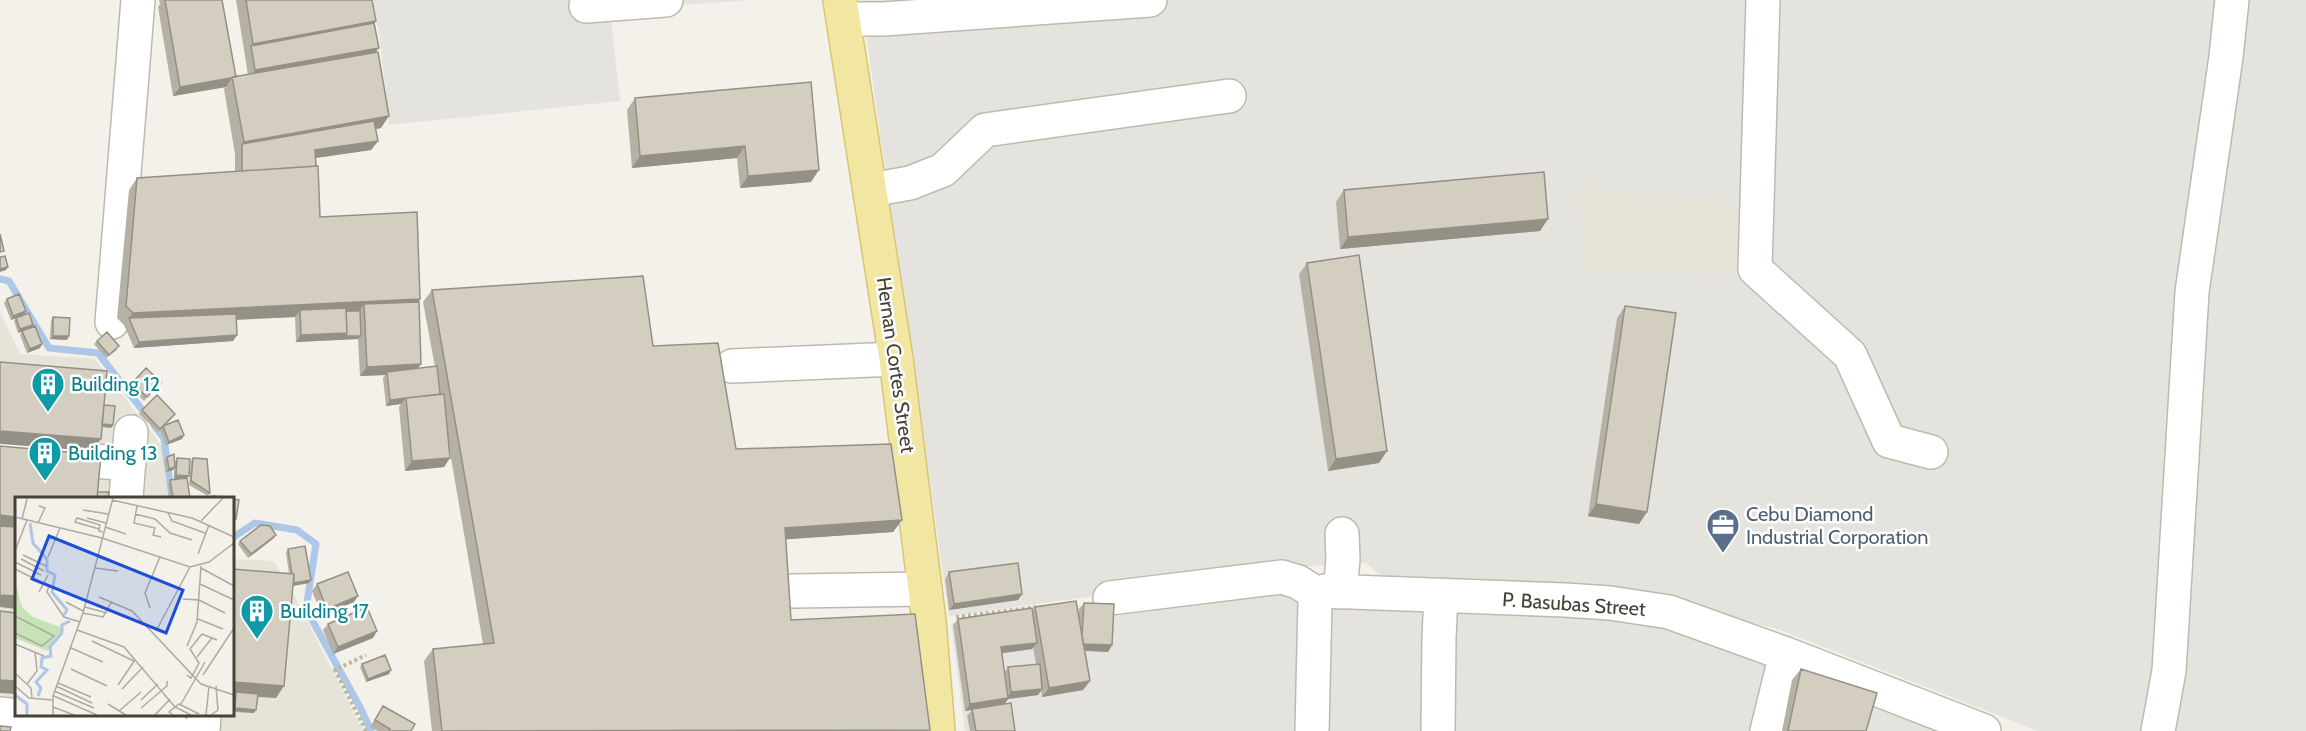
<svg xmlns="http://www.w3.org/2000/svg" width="2306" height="731" font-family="Cabin,sans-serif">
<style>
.residential{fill:#e6e4d8}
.industrial{fill:#e5e3de;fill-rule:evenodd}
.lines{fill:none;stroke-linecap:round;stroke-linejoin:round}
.stream{stroke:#adc7e8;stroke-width:7}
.minor-casing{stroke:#bdbaad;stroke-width:36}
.major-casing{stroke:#d6c774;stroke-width:36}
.path{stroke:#bdb7a0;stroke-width:4;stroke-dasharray:3 3;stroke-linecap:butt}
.minor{stroke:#fff;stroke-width:33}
.major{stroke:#f2e7a2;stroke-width:33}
.wall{fill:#b5b1a5;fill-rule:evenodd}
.shaded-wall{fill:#949086}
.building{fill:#d3cec0;stroke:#949086;stroke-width:1.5}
.labels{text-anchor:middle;stroke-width:5;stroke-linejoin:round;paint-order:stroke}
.street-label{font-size:20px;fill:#454238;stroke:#fff}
.culture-label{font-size:20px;fill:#0d838f;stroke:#fff;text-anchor:start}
.service-label{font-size:20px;fill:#4e5e75;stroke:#fff;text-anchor:start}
.inset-river{fill:none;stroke:#adc7e8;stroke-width:3}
.inset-road{fill:none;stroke:#adaba2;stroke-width:1.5}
.view{fill:#1d4ed8;fill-opacity:0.15;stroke:#1d4ed8;stroke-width:3}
.inset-edge{fill:none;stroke:#454238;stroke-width:3}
</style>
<rect width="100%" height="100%" fill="#f3f1e9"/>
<path class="residential" d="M1578 188 1749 205 1745 275 1580 272Z
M0 312 20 354 95 359 162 446 168 498H16V714H232L233 559 273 561 289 585 363 731H0Z"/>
<path class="industrial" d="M373 0H752L610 10 620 101 389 125 380 40Z
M861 0H2306V731H2038L1780 630 1658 598 1389 582 1366 563 1322 565 949 616ZM1578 188 1749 205 1744 275 1580 272Z
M1286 581 1301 595 1294 731H965L951 623Z
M1495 608 1579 612 1676 628 1944 731H1326L1332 610Z"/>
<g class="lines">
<path class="stream" d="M0 279 9 281 49 348 98 353 147 416
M154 425 164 438 172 498
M232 538 255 523 297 530 316 544 306 609 361 709 371 731"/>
<g class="minor-casing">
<path id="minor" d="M1763 0 1755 269 1850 355 1889 441 1931 452
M586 6 666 0
M843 19H883L1150 0
M870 190 910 183 943 170 985 130 1229 96
M112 322 138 0
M732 366 896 359
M0 453 129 464
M126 498 131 432
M793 591 925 589
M1340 592 1343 559 1342 534
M1317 594 1325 591 1565 600 1610 603 1669 612 1786 654 1984 731
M1110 598 1282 577 1298 582 1317 594
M0 714 175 731
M203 731 204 714
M1312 731 1315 601 1317 594
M1438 731 1439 637 1441 596
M1767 731 1786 654
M2158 731 2169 671 2192 292 2226 57 2232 0"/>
</g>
<g class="major-casing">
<path id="major" d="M840 0 896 359 929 621 938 731"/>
</g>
<path class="path" d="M956 617 1038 607
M366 731 335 670 366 655"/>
<use href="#minor" class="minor"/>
<use href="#major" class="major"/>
</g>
<path class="wall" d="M159 0H222L236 77 248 75 236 0H372L381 128 375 129 378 141 371 150 316 158 320 217 420 299 419 302 418 368 435 367 423 302 432 290 653 346 736 449 902 520 893 532 786 539 791 620 930 731H432L424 661 433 649 483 644 450 452 444 467 405 471 399 407 401 404 386 406 383 378 385 375 360 376 358 339 296 342 295 317 236 320 237 335 233 341 134 348 124 325 117 318 129 190 137 178 235 171V154L224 89 226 87 173 96 158 7 160 4Z
M811 82V182L740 188 737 158 632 168 627 110 635 98Z
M1344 190 1548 219 1540 231 1340 249 1336 202Z
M1307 263 1379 463 1328 471 1299 274Z
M7 299 26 311 24 315 11 320 4 303Z
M1625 306 1639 524 1588 516 1617 318Z
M53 317 67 340 50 339 51 321Z
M16 318 33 325 31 328 18 333 14 321Z
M22 331 42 344 40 348 27 353 20 335Z
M97 341 117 350 106 358 94 344Z
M161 382 144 401 129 386 132 383Z
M142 410 173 417 164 426 184 435 182 439 166 445 160 430 161 429 158 432 139 414Z
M167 457 175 462 177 458 189 476 187 478 190 498H170L168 484 170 480 179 479H174V468L173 470 166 472 164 460Z
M193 458 210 493 208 496 189 485 191 461Z
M274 538 248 558 238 544 240 541Z
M288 549 311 580 309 583 293 586 276 698 257 697 254 713 232 712 234 696 289 573 286 553Z
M949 572 1022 594 1018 600 949 610 945 579Z
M317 584 354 602 322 615 312 591Z
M1084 603 1112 645 1108 652 1085 651 1090 681 1083 690 1042 697 1041 691 1038 695 1008 699 1004 704 1015 731H970L967 716 972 710 965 711 953 625 958 619 1032 611 1035 607 1079 617V609ZM1033 647 1036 664 1008 667 1004 673 1002 653 1032 649Z
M328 624 377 631 373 638 333 654 323 630Z
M362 664 389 674 366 682 360 667Z
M1801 669 1866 731H1782L1792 680Z
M383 706 411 731H378L370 727Z"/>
<path class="shaded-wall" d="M376 21 368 33 251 46 253 44Z
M379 48 372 57 249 80 255 70Z
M232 78 226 87 173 96 180 87Z
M389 116 381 128 242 153V144L244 142Z
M378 141 371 150 308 159 315 150Z
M745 146 737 158 632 168 640 156Z
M819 170 811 182 740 188 748 176Z
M1548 219 1540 231 1340 249 1348 237Z
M8 267 6 270 0 272V269Z
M420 299 412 311 364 304 357 314 300 310 295 317 132 324 129 318 133 313Z
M26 311 24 315 11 320 13 316Z
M33 325 31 328 18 333 20 329Z
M347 333 361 336 358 339 296 342 301 335Z
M237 335 233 341 134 348 139 342Z
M53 336H69L67 340 50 339Z
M42 344 40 348 27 353 30 349Z
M421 364 415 373 387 372 385 375 360 376 367 367Z
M440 394 406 398 401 404 386 406 390 400Z
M98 423 113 425 111 428 95 426Z
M0 431 101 439 92 451 0 444Z
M184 435 182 439 166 445 169 442Z
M1387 451 1379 463 1328 471 1336 459Z
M450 458 444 467 405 471 412 461Z
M175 467 173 470 166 472 169 469Z
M176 475 189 476 186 479H174Z
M1596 504 1647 512 1639 524 1588 516Z
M0 515 16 517V529L0 528Z
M902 520 893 532 777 540 785 528Z
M276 535 274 538 248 558 251 554Z
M311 580 309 583 292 586 294 583Z
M1022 594 1018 600 949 610 954 604Z
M0 595 16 596V609L0 607Z
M358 596 354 602 322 615 327 609Z
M377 631 373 638 333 654 338 647Z
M1037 643 1032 649 996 654 1001 647Z
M1082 644 1112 645 1108 652 1077 650Z
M391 670 389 674 366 682 368 679Z
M0 680 16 681V694L0 693Z
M1090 681 1083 690 1042 697 1049 688Z
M232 682 284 686 276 698 236 695V692L235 695H232Z
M1042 689 1038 695 1008 699 1004 705 965 711 970 704 1006 699 1011 692Z
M235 708 256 710 254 713 232 711Z"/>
<path class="building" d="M165 0H222L236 77 180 87Z
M246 0H372L376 21 253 44Z
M374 23 379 48 255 70 251 46Z
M378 52 389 116 244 142 232 77Z
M811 82 819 170 748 176 745 146 640 156 635 98Z
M374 121 378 141 315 150 316 166 242 171V144Z
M318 166 320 217 417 212 420 299 133 313 126 306 137 178Z
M1544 172 1548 219 1348 237 1344 190Z
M0 234 4 251 0 252Z
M1359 255 1387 451 1336 459 1307 263Z
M5 256 8 267 0 269V257Z
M643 276 653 346 718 343 736 449 891 444 902 520 785 528 791 620 915 614 930 730 442 731 433 649 494 643 432 290Z
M19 294 26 311 13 316 7 299Z
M419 302 421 364 367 367 364 304Z
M1625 306 1676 313 1647 512 1596 504Z
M346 308 347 333 301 335 300 310Z
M346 311H360L361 336H345L347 333Z
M29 313 33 325 20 329 16 318Z
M236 314 237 335 139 342 129 318Z
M53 317 70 318 69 336H53Z
M35 326 42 344 30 349 22 331Z
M107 332 119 346 109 355 97 341Z
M0 362 107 371 101 439 0 431Z
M437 366 440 394 390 400 387 372Z
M146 368 161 382 147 397 132 383Z
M444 394 450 458 412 461 406 398Z
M157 395 175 414 160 429 142 410Z
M104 405 115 406 113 425 102 424Z
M178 420 184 435 169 442 163 426Z
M0 446 101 455 97 498H16V517L0 515Z
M174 454 175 467 169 469 167 457Z
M177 458 190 459 189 476 176 475Z
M193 458 207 459 210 493 191 481Z
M187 478 190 498H173L170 480Z
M98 492H109L108 498H97Z
M213 496 229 498H212Z
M232 499 239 500 236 519H232Z
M261 525 270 526 276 535 251 554 240 541Z
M0 526 16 527V596L0 595Z
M305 546 311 580 294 583V574H292L288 549Z
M1018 563 1022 594 954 604 949 572Z
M232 569 294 574 284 686 232 682Z
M348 572 358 596 327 609 317 584Z
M1076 601 1090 681 1049 688 1035 607Z
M1084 603 1114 604 1112 645 1083 644 1082 636Z
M367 607 377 631 338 647 328 624Z
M1032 608 1037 643 1001 647 1008 698 970 704 958 619Z
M0 611 16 613V681L0 680Z
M385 655 391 670 368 679 362 664Z
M1040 664 1042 689 1011 692 1008 667Z
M1801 669 1877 693 1866 731H1788Z
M236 692 258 694 256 710 235 708Z
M1011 703 1015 731H976L972 709Z
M383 706 415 724 411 731H389L390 729 375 720Z
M0 726 11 727 10 731H0Z"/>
<defs>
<g id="building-pin" transform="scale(1.725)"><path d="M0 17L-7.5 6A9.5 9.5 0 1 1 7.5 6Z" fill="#0f9aa8" stroke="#fff"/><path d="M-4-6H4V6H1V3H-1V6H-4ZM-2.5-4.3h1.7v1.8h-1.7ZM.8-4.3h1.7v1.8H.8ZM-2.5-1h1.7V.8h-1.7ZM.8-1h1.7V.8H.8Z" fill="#fff"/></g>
<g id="office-pin" transform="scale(1.725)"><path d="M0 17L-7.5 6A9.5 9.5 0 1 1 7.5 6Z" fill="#5c6f8a" stroke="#fff"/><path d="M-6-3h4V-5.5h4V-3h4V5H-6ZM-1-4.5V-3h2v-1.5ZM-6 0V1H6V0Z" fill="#fff"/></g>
</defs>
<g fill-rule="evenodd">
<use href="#building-pin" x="48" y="384"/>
<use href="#building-pin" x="45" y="453"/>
<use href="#office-pin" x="1723" y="525"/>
<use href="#building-pin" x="257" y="611"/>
</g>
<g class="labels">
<g class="street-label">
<text transform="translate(896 365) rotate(82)" y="7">Hernan Cortes Street</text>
<text transform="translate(1574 604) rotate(4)" y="7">P. Basubas Street</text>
</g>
<g class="culture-label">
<text x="71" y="391">Building 12</text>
<text x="68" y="460">Building 13</text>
<text x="280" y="618">Building 17</text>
</g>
<g class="service-label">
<text x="1746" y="521">Cebu Diamond<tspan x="1746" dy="23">Industrial Corporation</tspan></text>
</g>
</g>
<g transform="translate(15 497)">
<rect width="219" height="219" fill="#f3f1e9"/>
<path d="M0 84 7 110 18 120 45 130 47 136 32 154 0 141Z" fill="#c8e2b7"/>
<path class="inset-river" d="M15 26 18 46 32 62V74L40 78 37 95 52 113 49 118M0 198 12 207V218M23 199 26 191 21 185 32 173 26 170 27 161 36 159 35 150 47 136V128L55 124"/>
<path class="inset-road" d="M97 3 177 21 219 40M122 9 119 26 140 31 138 38 146 40M68 13 93 17M153 16 157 24 190 36M120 17 140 22 155 36 177 43M0 20 87 41 175 70 194 65 219 46M72 21 91 26M7 22 12 2M186 24 208 1M23 26 30 11 24 9M90 30 111 37M84 32 60 25 62 21 85 28 84 32V34L88 35M0 54 12 23M183 57 194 28M8 58 31 69M33 60 45 31M83 60 103 67M6 62 29 74M0 65 26 78M80 71 103 74M186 71 219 89M0 72 34 89 32 95 49 120 65 125M185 87 219 103M24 95 33 78M84 100 117 114 186 187 219 198M168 102 184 103 210 116M51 105 68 114M70 110 92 116M135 111 130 96 145 60M68 116 88 120 97 104M0 119 39 139 27 149 0 136M183 122 208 132M62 133 109 150 160 210 176 218M141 134 175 70M77 144 119 164M0 147 29 159M172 149 182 125 186 69M56 151 88 165M182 160 197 141M56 172 92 189M0 176 16 191 17 201M172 178 176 181 184 166 175 152 187 137 202 143M188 178 219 131M43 186 76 200M12 187 22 174 20 155M103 188 120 163M0 189 14 201 37 203M41 189 77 206M107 192 128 170M39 194 79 211M39 199 82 218M126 203 143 187M93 207 111 218M166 207 190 165M38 210 59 218M126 211 152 189V184M104 214 126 195M38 218V199L68 116 98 1M140 218 155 202M158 218 154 215 164 207 184 217M191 218 194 189M196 218 203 213 201 189"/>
<path class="view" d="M34 39 168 93 151 136 17 82Z"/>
<rect width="219" height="219" class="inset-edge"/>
</g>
</svg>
